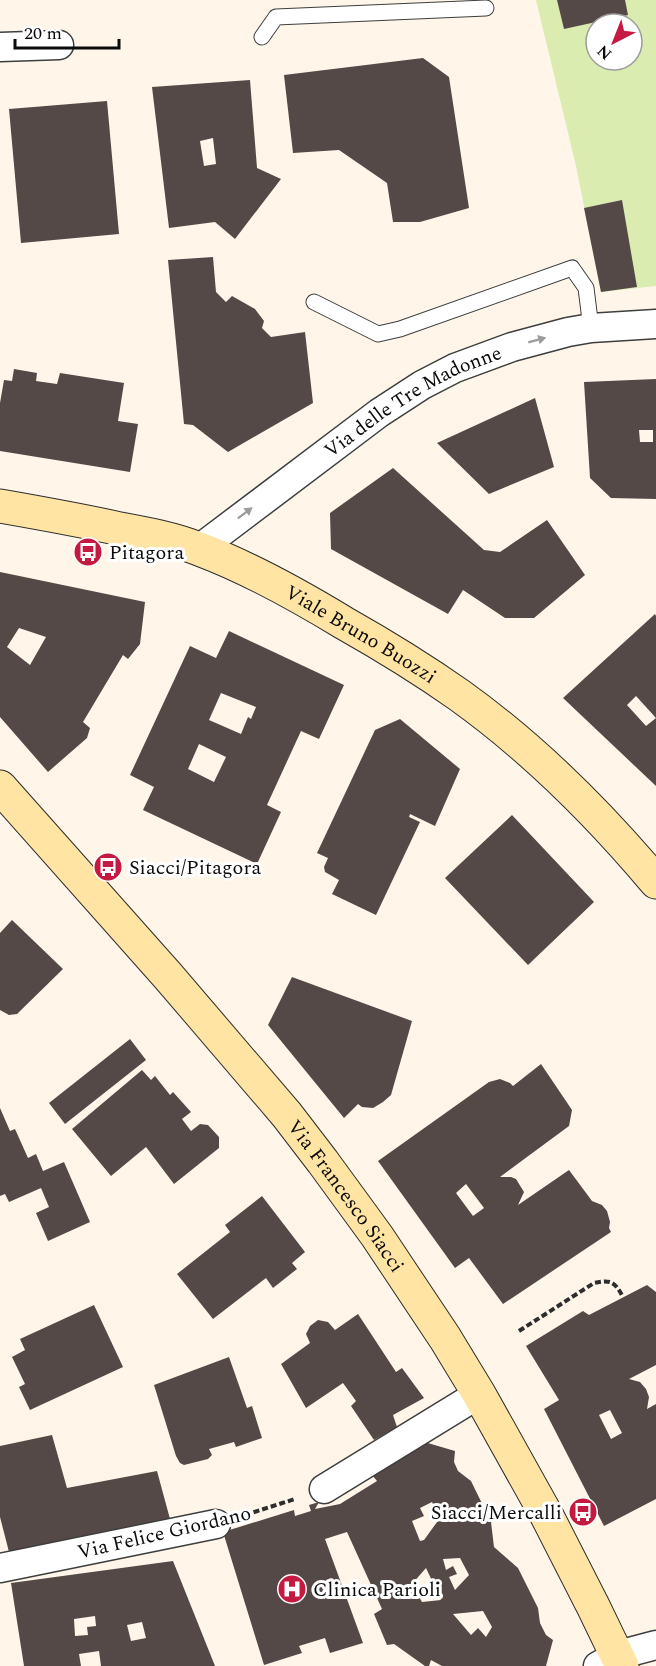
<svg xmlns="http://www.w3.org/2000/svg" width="656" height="1666" font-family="Spectral,serif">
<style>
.green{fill:#daecb0;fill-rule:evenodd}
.building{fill:#544946;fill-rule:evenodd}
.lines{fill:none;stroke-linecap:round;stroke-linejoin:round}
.lane-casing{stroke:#3e3e3e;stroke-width:17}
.street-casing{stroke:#3e3e3e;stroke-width:31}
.secondary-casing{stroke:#2d2d2d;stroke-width:35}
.path{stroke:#2d2d2d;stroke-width:4;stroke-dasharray:6 3;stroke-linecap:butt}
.lane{stroke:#fff;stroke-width:15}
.street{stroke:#fff;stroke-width:28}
.secondary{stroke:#ffe4a4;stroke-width:33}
.oneway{fill:#9d9d9d}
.labels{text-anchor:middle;stroke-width:6;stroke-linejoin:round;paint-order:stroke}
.street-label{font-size:20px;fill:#0b0b0b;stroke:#fff}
.poi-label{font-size:20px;fill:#0b0b0b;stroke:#fff;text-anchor:start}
</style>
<rect width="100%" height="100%" fill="#fff6e9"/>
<path class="green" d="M536 0H656V286L601 292 576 166ZM596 24H632V60H596Z"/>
<path class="building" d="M557 0H625L628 15 564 29Z
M423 58 449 77 469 208 420 222H393L387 183 339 150 293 153 284 75Z
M250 80 257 168 281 179 235 239 215 222 169 228 152 87ZM213 138 216 164 204 166 200 141Z
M107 101 119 234 21 243 9 109Z
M622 200 637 287 601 292 584 208Z
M213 257 216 292 226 302 232 296 255 309 264 321 262 328 271 337 305 332 313 403 228 452 193 425 184 424 168 260Z
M14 369 37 373 36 381 57 384 60 373 124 383 118 421 138 424 130 472 0 451V403L4 380 12 381Z
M656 379V499L611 498 590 478 584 382ZM639 430H653V442H640Z
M535 398 554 467 489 494 437 443Z
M393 468 484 550 500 552 547 520 585 575 534 618H505L463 590 448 614 331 549 330 513Z
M0 572 145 602 140 644 128 659 123 655 83 722 90 728 87 738 48 772 0 717ZM19 628 46 637 30 665 7 647Z
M655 614 656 616V786L563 698ZM636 696 656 718 646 726 627 705Z
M229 631 344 685 319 739 301 731 267 805 281 812 257 864 143 810 154 787 130 775 190 646 216 658ZM221 693 256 707 251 719 248 717 241 734 209 720ZM199 744 226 757 214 782 188 769Z
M400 719 460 769 435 826 410 814 409 817 420 822 376 915 332 894 339 880 325 872 324 867 328 858 317 853 375 730Z
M512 815 594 902 528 965 445 878Z
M12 920 63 969 17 1014 9 1015 0 1010V933Z
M292 977 412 1021 391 1095 383 1102 373 1108 362 1107 358 1104 344 1118 268 1025Z
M130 1039 146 1060 65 1124 49 1103Z
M541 1064 572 1110 569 1126 500 1177H511L516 1179 524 1192 518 1205 569 1170 592 1201 602 1205 607 1211 610 1222 609 1228 611 1232 503 1304 469 1258 455 1268 378 1161 489 1082 500 1079 510 1083 513 1086ZM466 1184 484 1208 473 1216 456 1193Z
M142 1070 151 1080 155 1076 170 1095 173 1092 191 1112 182 1119 191 1131 200 1124 208 1125 219 1137V1148L174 1184 146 1147 111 1176 72 1129Z
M0 1108 10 1131 15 1129 28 1158 36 1154 43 1171 64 1162 90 1222 48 1241 36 1213 49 1207 41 1188 9 1202 5 1194 0 1196Z
M262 1196 305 1252 292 1263 297 1269 273 1288 266 1278 213 1319 177 1274 230 1232 225 1225Z
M647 1285 656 1292V1365L629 1379 640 1382 646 1389 649 1397 647 1409 656 1404V1499L604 1526 544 1409 559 1400 526 1346 583 1311 589 1315ZM610 1410 622 1433 611 1439 599 1415Z
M94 1305 123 1367 30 1410 19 1387 25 1384 12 1357 25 1350 20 1339Z
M358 1314 396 1372 402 1368 424 1398 393 1415 397 1427 374 1440 351 1406 356 1401 343 1383 306 1408 281 1364 310 1343 306 1334 310 1326 318 1320 328 1322 335 1330Z
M229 1357 247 1408 252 1406 262 1438 236 1447 234 1442 209 1449 212 1455 208 1459 184 1465 180 1463 176 1456 154 1385Z
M52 1435 67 1488 157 1471 170 1519 9 1552 0 1517V1446Z
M421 1441 455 1451 454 1462 458 1471 471 1481 491 1522 494 1547 518 1568 538 1608 540 1623 546 1635 553 1640 546 1666H442L431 1660 429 1666H425L394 1644 387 1645 374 1614 382 1609 347 1532 325 1539 363 1643 330 1653 325 1638 299 1646 302 1653 264 1665 223 1532 294 1510 295 1516 311 1511 309 1505 319 1502 315 1509 340 1504 377 1481 372 1475ZM432 1502 440 1518 424 1540 420 1541 412 1521 424 1516 420 1508ZM460 1558 469 1575 455 1590 449 1577 457 1574 453 1566 446 1570 443 1559ZM426 1568 441 1600 422 1602 412 1584ZM483 1611 492 1627 486 1637 478 1628 471 1635 453 1614Z
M173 1561 215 1666H101L99 1651 79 1654 81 1666H24L11 1583ZM95 1616 96 1626 87 1627 88 1635 75 1636 74 1619ZM142 1622 146 1638 131 1641 127 1625Z"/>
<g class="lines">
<g class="lane-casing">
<path id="lane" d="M262 37 276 17 486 8
M314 302 378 334 400 329 572 268 586 288 591 328"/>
</g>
<g class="street-casing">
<g id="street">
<path d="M0 47 59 45"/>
<path id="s1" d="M199 549 379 413 422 385 455 368 512 347 568 332 591 328 656 324"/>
<path d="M324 1489 479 1394"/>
<path d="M0 1568 216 1524"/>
<path d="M598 1666 618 1655 656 1645"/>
</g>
</g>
<g class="secondary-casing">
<g id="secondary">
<path id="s2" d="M0 506C40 513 80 520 120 529 147 534 174 539 199 549 250 568 298 595 344 623 383 645 422 669 459 695 533 748 598 813 656 882"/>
<path id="s3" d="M0 787 168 976 287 1115 323 1162 377 1236 445 1338 479 1394 546 1514 593 1606 622 1666"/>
</g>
</g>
<path class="path" d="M519 1331 594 1283C611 1279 615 1282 623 1297
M245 1515 295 1499"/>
<use href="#lane" class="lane"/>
<use href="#street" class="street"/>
<use href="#secondary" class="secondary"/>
</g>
<defs><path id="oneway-solid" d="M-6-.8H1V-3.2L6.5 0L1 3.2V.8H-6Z" transform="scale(1.5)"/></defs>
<g class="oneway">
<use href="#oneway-solid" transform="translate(537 340) rotate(-15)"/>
<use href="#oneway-solid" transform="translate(245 513) rotate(-37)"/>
</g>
<defs>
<g id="bus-disc" transform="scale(1.5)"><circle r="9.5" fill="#c41a41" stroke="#fff"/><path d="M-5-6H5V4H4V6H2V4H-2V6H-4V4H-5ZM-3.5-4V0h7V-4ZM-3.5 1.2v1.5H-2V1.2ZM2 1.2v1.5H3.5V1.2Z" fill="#fff"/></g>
<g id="hospital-disc" transform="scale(1.5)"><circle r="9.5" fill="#c41a41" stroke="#fff"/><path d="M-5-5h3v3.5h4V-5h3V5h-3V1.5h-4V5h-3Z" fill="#fff"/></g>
</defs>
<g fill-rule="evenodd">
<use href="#bus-disc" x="88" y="552"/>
<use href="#bus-disc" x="108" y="867"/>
<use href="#bus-disc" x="583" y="1512"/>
<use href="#hospital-disc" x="292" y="1589"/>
</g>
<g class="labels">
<g class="street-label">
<text dy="7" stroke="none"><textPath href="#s1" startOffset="261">Via delle Tre Madonne</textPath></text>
<text dy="7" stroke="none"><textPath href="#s2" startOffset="387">Viale Bruno Buozzi</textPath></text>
<text dy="7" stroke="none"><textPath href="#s3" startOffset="536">Via Francesco Siacci</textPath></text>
<text transform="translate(164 1532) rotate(-13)" y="7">Via Felice Giordano</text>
</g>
<g class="poi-label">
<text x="109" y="559">Pitagora</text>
<text x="129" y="874">Siacci/Pitagora</text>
<text x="562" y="1519" text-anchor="end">Siacci/Mercalli</text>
<text x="313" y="1596">Clinica Parioli</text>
</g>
</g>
<g transform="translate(614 42) rotate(222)"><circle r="28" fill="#ffffff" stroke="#9d9d9d" stroke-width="1.5"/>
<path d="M0-4.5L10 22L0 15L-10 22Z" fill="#c41a41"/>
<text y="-9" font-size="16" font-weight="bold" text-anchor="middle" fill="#0b0b0b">N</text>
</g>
<path d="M15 39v9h104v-9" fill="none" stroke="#0b0b0b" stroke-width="3"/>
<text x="24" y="39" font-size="18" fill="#0b0b0b" stroke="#ffffff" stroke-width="4.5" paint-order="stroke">20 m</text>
</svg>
